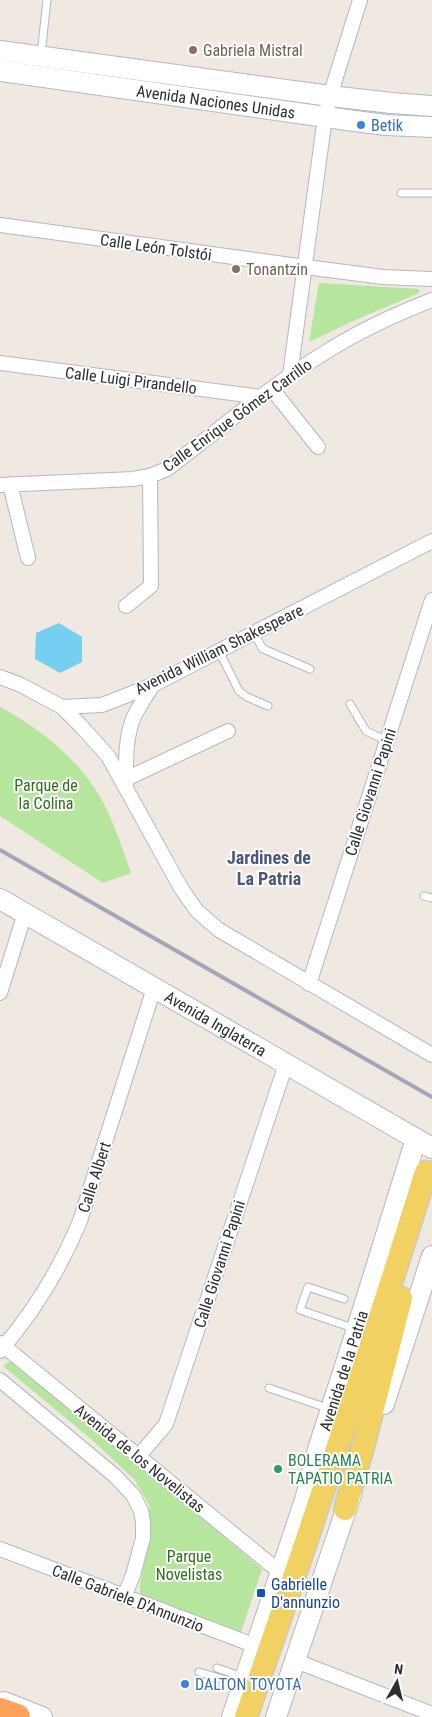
<svg xmlns="http://www.w3.org/2000/svg" width="432" height="1717" font-family="'Roboto Condensed',sans-serif">
<style>
.green{fill:#b6e59e}
.water{fill:#75cff0}
.lines{fill:none;stroke-linecap:round;stroke-linejoin:round}
.lane-casing{stroke:#b4b7c1;stroke-width:9}
.street-casing{stroke:#b4b7c1;stroke-width:16}
.secondary-casing{stroke:#b4b7c1;stroke-width:22}
.primary-casing{stroke:#c9c9c9;stroke-width:25}
.highway-casing{stroke:#c9c9c9;stroke-width:29}
.lane{stroke:#fff;stroke-width:7}
.street{stroke:#fff;stroke-width:14}
.secondary{stroke:#fff;stroke-width:20}
.primary{stroke:#f2d163;stroke-width:22}
.highway{stroke:#ffa35c;stroke-width:26}
.rail{stroke:#a3a6b8;stroke-width:4}
.education-dot{fill:#8d6e63;stroke:#fff;stroke-width:2}
.shop-dot{fill:#3f7fe0;stroke:#fff;stroke-width:2}
.leisure-dot{fill:#2e9e5b;stroke:#fff;stroke-width:2}
.transit-dot{fill:#1a4fb4;stroke:#fff;stroke-width:2}
.labels{text-anchor:middle;stroke-width:4;stroke-linejoin:round;paint-order:stroke}
.education-label{font-size:16px;fill:#785e54;stroke:#fff;text-anchor:start}
.street-label{font-size:16px;fill:#2e2e2e;stroke:#fff}
.shop-label{font-size:16px;fill:#366cbe;stroke:#fff;text-anchor:start}
.park-label{font-size:16px;fill:#2c6e1b;stroke:#fff}
.leisure-label{font-size:16px;fill:#27864d;stroke:#fff;text-anchor:start}
.transit-label{font-size:16px;fill:#164399;stroke:#fff;text-anchor:start}
.neighbourhood-label{font-size:18px;font-weight:bold;fill:#4d5680;stroke:#fff}
</style>
<rect width="100%" height="100%" fill="#efe9e1"/>
<path class="green" d="M319 283 418 289 420 291 419 293 353 321 309 342Z
M0 707C38 727 77 758 99 795 113 819 122 847 131 873L103 883 0 816Z
M12 1359 262 1569 241 1632 140 1595V1583L151 1531 149 1505 134 1479 91 1439 3 1366Z"/>
<path class="water" d="M59 623 82 637V662L60 673 35 659 36 633Z"/>
<g class="lines">
<g class="lane-casing">
<path id="lane" d="M41 54 47 0
M401 193H432
M254 633 262 648 268 651 310 669
M219 651 239 691 247 697 268 706
M350 704 366 731 387 741
M424 896 432 898
M344 1299 308 1287 300 1310 356 1329
M269 1388 330 1409
M217 1668 243 1677
M199 1672 242 1685"/>
</g>
<g class="street-casing">
<path id="street" d="M0 225 306 267 383 277 432 279
M0 363 262 397
M290 375 325 117 330 96 360 0
M272 389 318 447
M10 484 28 558
M0 485 133 479 150 476 167 469C219 430 270 386 326 352 359 331 396 314 432 300
M126 606 151 586 150 476
M0 677 21 685 62 707 102 705 153 685 432 541
M62 707 81 726 108 756 181 888 197 911 219 930 432 1055
M126 779 228 731
M126 786C126 763 125 740 133 719 138 707 146 696 153 685
M309 984 432 600
M0 993 25 913
M0 1343 281 1573
M0 1351C34 1312 60 1269 80 1221L154 988
M0 1380 115 1476 133 1495 141 1511 143 1522V1538L133 1575 124 1597
M138 1457 166 1424 286 1064
M0 1549 256 1646
M296 1661 432 1714"/>
</g>
<g class="secondary-casing">
<g id="secondary">
<path d="M0 51 330 96 392 103 432 106"/>
<path id="s1" d="M0 71 347 120 386 125 432 127"/>
<path id="s2" d="M0 899 432 1148"/>
<path d="M384 1404 432 1256"/>
<path d="M4 1702 42 1717"/>
<path id="s3" d="M232 1717 305 1500 319 1446 354 1338 416 1139"/>
<path d="M276 1717 351 1495"/>
</g>
</g>
<g class="primary-casing">
<path id="primary" d="M345 1509 363 1447 401 1298
M246 1717C309 1536 369 1355 426 1172"/>
</g>
<g class="highway-casing">
<path id="highway" d="M0 1711 17 1717"/>
</g>
<use href="#lane" class="lane"/>
<use href="#street" class="street"/>
<use href="#secondary" class="secondary"/>
<use href="#primary" class="primary"/>
<use href="#highway" class="highway"/>
<path class="rail" d="M0 850 432 1097"/>
</g>
<g class="education-dot">
<circle cx="193" cy="50" r="5"/>
<circle cx="236" cy="269" r="5"/>
</g>
<g class="shop-dot">
<circle cx="361" cy="125" r="5"/>
<circle cx="185" cy="1684" r="5"/>
</g>
<circle class="leisure-dot" cx="278" cy="1469" r="5"/>
<rect class="transit-dot" x="256" y="1588" width="10" height="10" rx="2.5"/>
<g class="labels">
<g class="education-label">
<text x="203" y="56">Gabriela Mistral</text>
<text x="246" y="275">Tonantzin</text>
</g>
<g class="street-label">
<text dy="6" stroke="none"><textPath href="#s1" startOffset="218">Avenida Naciones Unidas</textPath></text>
<text transform="translate(156 247) rotate(8)" y="6">Calle León Tolstói</text>
<text transform="translate(131 380) rotate(7)" y="6">Calle Luigi Pirandello</text>
<text transform="translate(237 415) rotate(-36)" y="6">Calle Enrique Gómez Carrillo</text>
<text transform="translate(219 649) rotate(-26)" y="6">Avenida William Shakespeare</text>
<text transform="translate(370 792) rotate(-72)" y="6">Calle Giovanni Papini</text>
<text dy="6" stroke="none"><textPath href="#s2" startOffset="249">Avenida Inglaterra</textPath></text>
<text transform="translate(94 1177) rotate(-72)" y="6">Calle Albert</text>
<text transform="translate(219 1264) rotate(-72)" y="6">Calle Giovanni Papini</text>
<text dy="6" stroke="none"><textPath href="#s3" startOffset="364">Avenida de la Patria</textPath></text>
<text transform="translate(140 1458) rotate(39)" y="6">Avenida de los Novelistas</text>
<text transform="translate(128 1598) rotate(21)" y="6">Calle Gabriele D'Annunzio</text>
</g>
<g class="shop-label">
<text x="371" y="131">Betik</text>
<text x="195" y="1690">DALTON TOYOTA</text>
</g>
<g class="park-label">
<text x="46" y="791">Parque de<tspan x="46" dy="18">la Colina</tspan></text>
<text x="189" y="1562">Parque<tspan x="189" dy="18">Novelistas</tspan></text>
</g>
<g class="leisure-label">
<text x="288" y="1466">BOLERAMA<tspan x="288" dy="18">TAPATIO PATRIA</tspan></text>
</g>
<g class="transit-label">
<text x="271" y="1590">Gabrielle<tspan x="271" dy="18">D'annunzio</tspan></text>
</g>
<g class="neighbourhood-label">
<text x="269" y="864">Jardines de<tspan x="269" dy="21">La Patria</tspan></text>
</g>
</g>
<g transform="translate(397 1682) rotate(8)" stroke="#ffffff" stroke-width="4" paint-order="stroke">
<path d="M0-4L9 19L0 12L-9 19Z" fill="#2e2e2e"/>
<text y="-8" font-size="14" font-weight="bold" text-anchor="middle" fill="#2e2e2e">N</text>
</g>
</svg>
